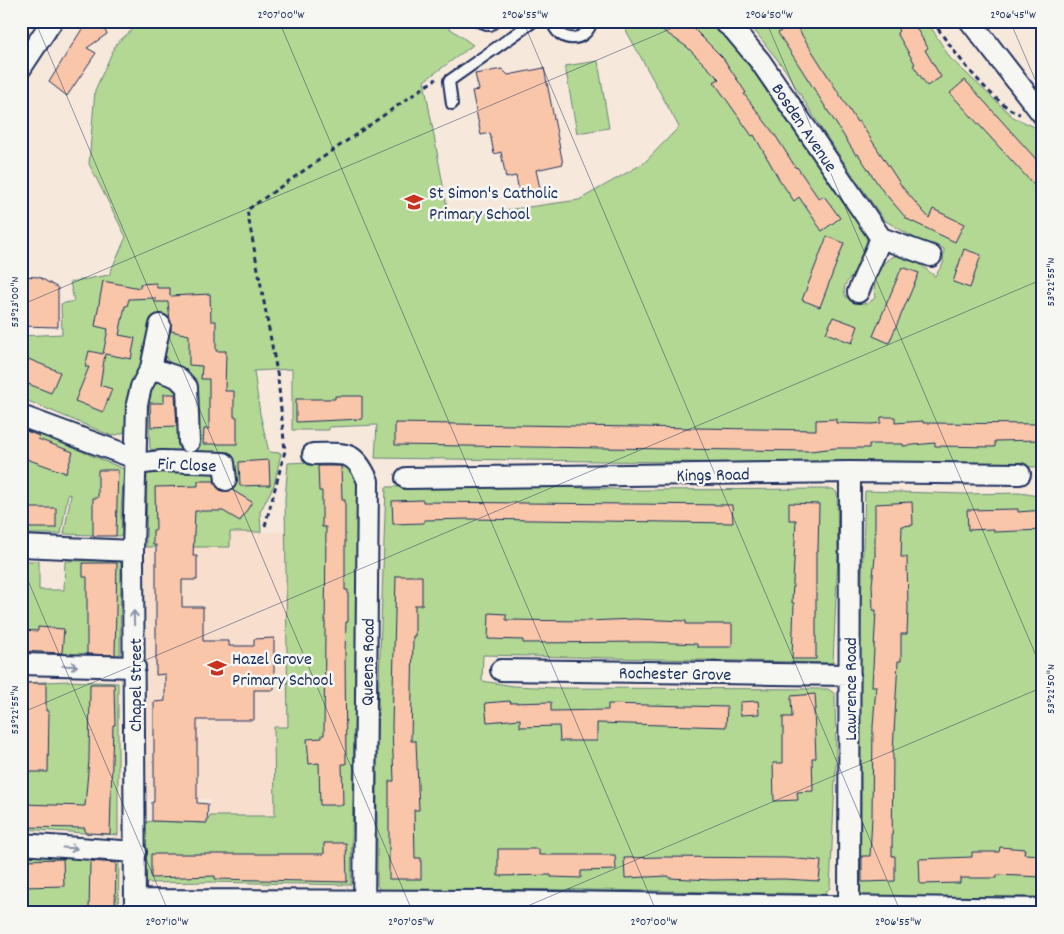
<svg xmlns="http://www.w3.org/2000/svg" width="1064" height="934" font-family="Dekko,sans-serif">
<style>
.built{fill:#f8decd}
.green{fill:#b3d893;stroke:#678478}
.building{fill:#f9c6a9;stroke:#1b2f5e}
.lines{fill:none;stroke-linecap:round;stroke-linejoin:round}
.service-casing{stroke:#1b2f5e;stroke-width:14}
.minor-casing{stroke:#1b2f5e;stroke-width:24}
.path{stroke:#1b2f5e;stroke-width:3;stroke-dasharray:5 4;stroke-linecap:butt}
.service{stroke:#f6f6f2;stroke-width:10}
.minor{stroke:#f6f6f2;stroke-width:20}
.oneway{stroke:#8892a8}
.ticks{fill:none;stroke:#1b2f5e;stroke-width:1;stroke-opacity:0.45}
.labels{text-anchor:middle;stroke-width:5;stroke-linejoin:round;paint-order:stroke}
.street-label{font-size:18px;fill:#1b2f5e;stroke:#f6f6f2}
.poi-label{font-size:18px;fill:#1b2f5e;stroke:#f6f6f2;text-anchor:start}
.neatline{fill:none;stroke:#1b2f5e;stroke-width:2}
.ticks-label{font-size:12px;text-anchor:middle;fill:#1b2f5e}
</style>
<rect width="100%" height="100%" fill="#f7e8dc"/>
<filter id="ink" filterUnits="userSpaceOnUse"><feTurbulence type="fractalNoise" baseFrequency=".02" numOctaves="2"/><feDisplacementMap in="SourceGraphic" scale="10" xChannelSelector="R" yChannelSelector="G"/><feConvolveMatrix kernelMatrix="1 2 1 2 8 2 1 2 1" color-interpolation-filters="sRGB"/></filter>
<g filter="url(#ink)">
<path class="built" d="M230 532H287L288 727 274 728 275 816H210V799H147L146 547H230Z"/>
<path class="green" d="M142 21H434L444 24 473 45 424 81 449 218 579 200 644 163 679 127 621 21H711L728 34 742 51 859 220C863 229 870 244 868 254 865 270 837 280 846 297L867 304 875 298C871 278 884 248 909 257 917 260 927 271 935 276L943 264 944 249 934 244 923 243 884 220 826 136 784 68 747 21H927L950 58 1013 117 1039 129 1043 134V467L375 458 377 425 329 427V430H292V369L254 371 260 414 269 452 281 453 274 485 260 512 261 532H230V547H146L147 470 215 467 214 486 231 483 230 452H194V416L181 370 167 360 163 350 157 321H151L144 361 134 378 129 397 130 421 123 433 112 436 21 398V336L62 334 61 304 74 301 70 282 109 275 126 237 89 164 95 90 116 44Z
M598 61 609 128 577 133 565 66Z
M156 380H162L183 390V453L150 449 148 397Z
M21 426 124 469 121 511 122 536 64 534 71 495 68 494 61 534H21Z
M343 460 357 476 359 493 351 885 209 882 144 883 142 823 152 821 207 823 210 816H275L274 727H288L285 499 288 463Z
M503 485 639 490 833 489 837 493 838 554 833 663 483 655 482 681 514 686 557 688 828 689 835 694 836 761 830 888 823 894C675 891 528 888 380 890L377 885V735L386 487Z
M865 491 965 494 1021 493 1043 497V897H858L861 813 860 639Z
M121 560 120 655 21 654V561H39V590H64L65 561Z
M69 681 118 683V835L21 829V683Z
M50 856 119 860 118 913H21V857Z
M179 910 350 912 351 913H147Z"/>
<path class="building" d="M87 21H99L107 34 87 48 96 53 67 96 49 82Z
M649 21H685L692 27 723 58 746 93 744 94 775 135 796 168 797 167 819 199 824 196 840 218 822 231 799 197 794 201 779 179 754 135 752 136 714 82 719 79 687 47Z
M775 21H793L857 122 859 121 903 188 929 218 933 209 964 224 955 242 907 219 882 190 858 154 856 155 793 56 778 33 781 31Z
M893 21H912L928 48 925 50 941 77 927 86 913 65 915 64 897 33 899 31Z
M544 68 563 164 536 170 541 193 520 197 516 176 506 178 501 152 494 154 490 133 481 135 472 91 479 90 475 74 502 69 508 75Z
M965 80 1043 167V195L950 93Z
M827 236 844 243 820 307 802 300Z
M964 249 981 255 970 288 953 282Z
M902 267 919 273 889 343 873 336Z
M22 276 39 277 58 288V327L22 326Z
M103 281 140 288V284L156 283 157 288H170V296L210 294 211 321H216V351H226L225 391H234V417H237V444H203L204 429H209V379H201L202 366 189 365V335L171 331 168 302H155V298L129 299 127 306H125L119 335 135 338 131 359 105 354 100 385 112 389 103 412 75 401 89 367H85L89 351 103 354 108 329 95 326Z
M833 317 858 326 852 343 826 333Z
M26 358 60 372 51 393 21 381V370Z
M164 394H175L177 426 151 427 150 403H164Z
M335 396H362V419L296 422V399H335Z
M881 417H895V423L923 421V423L1043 424V440L995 441V447L935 446V443L903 446V444H869V448H836L810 451 395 445V423L816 430V420L836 419V423L872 424 881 423Z
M21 429 39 436 38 439 73 452 66 473 21 457Z
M269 460 270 485 240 486 239 462Z
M318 466H341L342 500H345V590H348V622H346L345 652 346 764H342L343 805H320L319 763 309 764 307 739 322 738V735H324L326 527H322V491H319Z
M98 470H118L116 536H93V498H98Z
M198 481H214L221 491 232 490 252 502 240 521 223 511H195L193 556H197V580H182V607H203V641H229V646H254V639L274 638V690H254V720H197V803L208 804 207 823 152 821V802H154V702L165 701V674L156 675V545H153V530H156L155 487 198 486Z
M423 500V502L732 505 733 523 470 519 424 520V523L393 524 392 501Z
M912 502 913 525 902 526 901 557H907L908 609 907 634H901V661H898L893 751 892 856H895V881L862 882V856H870L872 817 873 726 876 686H872L876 610H873L872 585 875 557V504Z
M789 503 819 504 818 551H816V659H792L794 603H792L796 520H789Z
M21 508H56V528H21Z
M1018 509V512L1043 510V530L994 532V529L968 530 967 510Z
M83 563H117L115 655 87 654V577H83Z
M396 576H422V605H415V636H413L411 741H416L419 810H414L415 858H421V879H389V781H394L392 726Z
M489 613 506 614V620L587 621 635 619 686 621V624H732V647H697V644L651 642 523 643V640L488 639Z
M38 627 64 629 62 653 21 651V630L38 631Z
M23 683H46V711H49L48 772H22Z
M90 684H114L115 725H113L110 834 85 833V828L22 827V804L85 806 89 760Z
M815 694 816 709H814L816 758H812L813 791 797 792 798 800 774 801 773 763H783V717H792L791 696Z
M510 701V703L551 702V711L608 710V704L727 707 726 727 597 723V741H560L559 726 520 727V719L487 722 485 703Z
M758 701 759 714 740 715V702Z
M324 843H346L347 882 215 879V876L151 878V854H324Z
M1000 847 1025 849 1024 854 1043 855V877L997 875V878H960V883L920 884 919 859 972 857V852H999Z
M498 849H539V855H615L616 870 581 871V878L551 877V875L498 876Z
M661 857 786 858 821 861 819 881 784 879 712 880 669 878V876L625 878 624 858Z
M63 859 64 886 23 887V860Z
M90 861 116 863 115 910 89 911Z"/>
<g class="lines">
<g class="service-casing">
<path id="service" d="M478 21 490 25 496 21
M552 21C558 44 586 44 592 21
M452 104 449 81 534 21"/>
</g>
<g class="minor-casing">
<path id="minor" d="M723 21 734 30 760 61 881 238 858 292
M970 21 1043 115
M21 68 52 21
M881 238 931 256
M151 368 177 377 187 387 189 442
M21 416 135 458
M313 454C345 454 354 449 368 481L364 913
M135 464 162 461 224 463 226 480
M406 478 850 472 1020 474
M21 546 133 551
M21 664 135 667
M501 670 850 675
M21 844 136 852
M135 900 486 901 1043 909
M849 905 850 472
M135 911 133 551 137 404 141 387 151 368 160 325"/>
</g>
<path class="path" d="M933 21C947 44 995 107 1020 114
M265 526 285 451 278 378 247 210 436 79"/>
<use href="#service" class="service"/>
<use href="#minor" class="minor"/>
</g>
<defs><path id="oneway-shaft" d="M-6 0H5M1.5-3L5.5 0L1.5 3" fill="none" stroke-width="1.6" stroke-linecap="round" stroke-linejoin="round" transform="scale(1.25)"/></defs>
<g class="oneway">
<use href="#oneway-shaft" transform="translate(134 618) rotate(-91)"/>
<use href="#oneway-shaft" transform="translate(70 666) rotate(1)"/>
<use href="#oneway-shaft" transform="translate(70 848) rotate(4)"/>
</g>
</g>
<path class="ticks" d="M35 21 413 913M279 21 657 913M523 21 901 913M766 21 1043 672M1010 21 1043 98M21 305 689 21M21 564 169 913M21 713 1043 279M511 913 1043 687"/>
<defs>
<g id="school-bare" transform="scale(1.5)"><path d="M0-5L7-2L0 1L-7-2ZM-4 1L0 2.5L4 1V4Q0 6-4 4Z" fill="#c8321e" stroke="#f6f6f2" stroke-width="2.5" paint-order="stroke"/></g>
</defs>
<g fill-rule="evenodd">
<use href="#school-bare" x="414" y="202"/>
<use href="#school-bare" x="217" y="668"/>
</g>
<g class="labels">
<g class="street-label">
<text transform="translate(805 127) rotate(56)" y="6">Bosden Avenue</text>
<text transform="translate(187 464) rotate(3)" y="6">Fir Close</text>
<text transform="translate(713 474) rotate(-1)" y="6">Kings Road</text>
<text transform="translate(367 662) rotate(-89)" y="6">Queens Road</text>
<text transform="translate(675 673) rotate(1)" y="6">Rochester Grove</text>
<text transform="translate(135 685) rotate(-90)" y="6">Chapel Street</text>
<text transform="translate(850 689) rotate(-90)" y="6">Lawrence Road</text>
</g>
<g class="poi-label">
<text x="429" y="198">St Simon's Catholic<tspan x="429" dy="21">Primary School</tspan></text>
<text x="232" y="664">Hazel Grove<tspan x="232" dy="21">Primary School</tspan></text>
</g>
</g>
<rect width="1064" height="934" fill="none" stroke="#f6f6f2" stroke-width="55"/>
<rect x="28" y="28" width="1008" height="878" class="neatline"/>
<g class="ticks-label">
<text x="281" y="18">2°07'00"W</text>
<text x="525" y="18">2°06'55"W</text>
<text x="769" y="18">2°06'50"W</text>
<text x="1013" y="18">2°06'45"W</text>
<text transform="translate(1050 282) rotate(-90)" y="4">53°22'55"N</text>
<text transform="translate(14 302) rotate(-90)" y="4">53°23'00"N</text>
<text transform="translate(1050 689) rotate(-90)" y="4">53°22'50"N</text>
<text transform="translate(14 710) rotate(-90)" y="4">53°22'55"N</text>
<text x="167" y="925">2°07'10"W</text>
<text x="411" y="925">2°07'05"W</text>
<text x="654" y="925">2°07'00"W</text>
<text x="898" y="925">2°06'55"W</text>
</g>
</svg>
